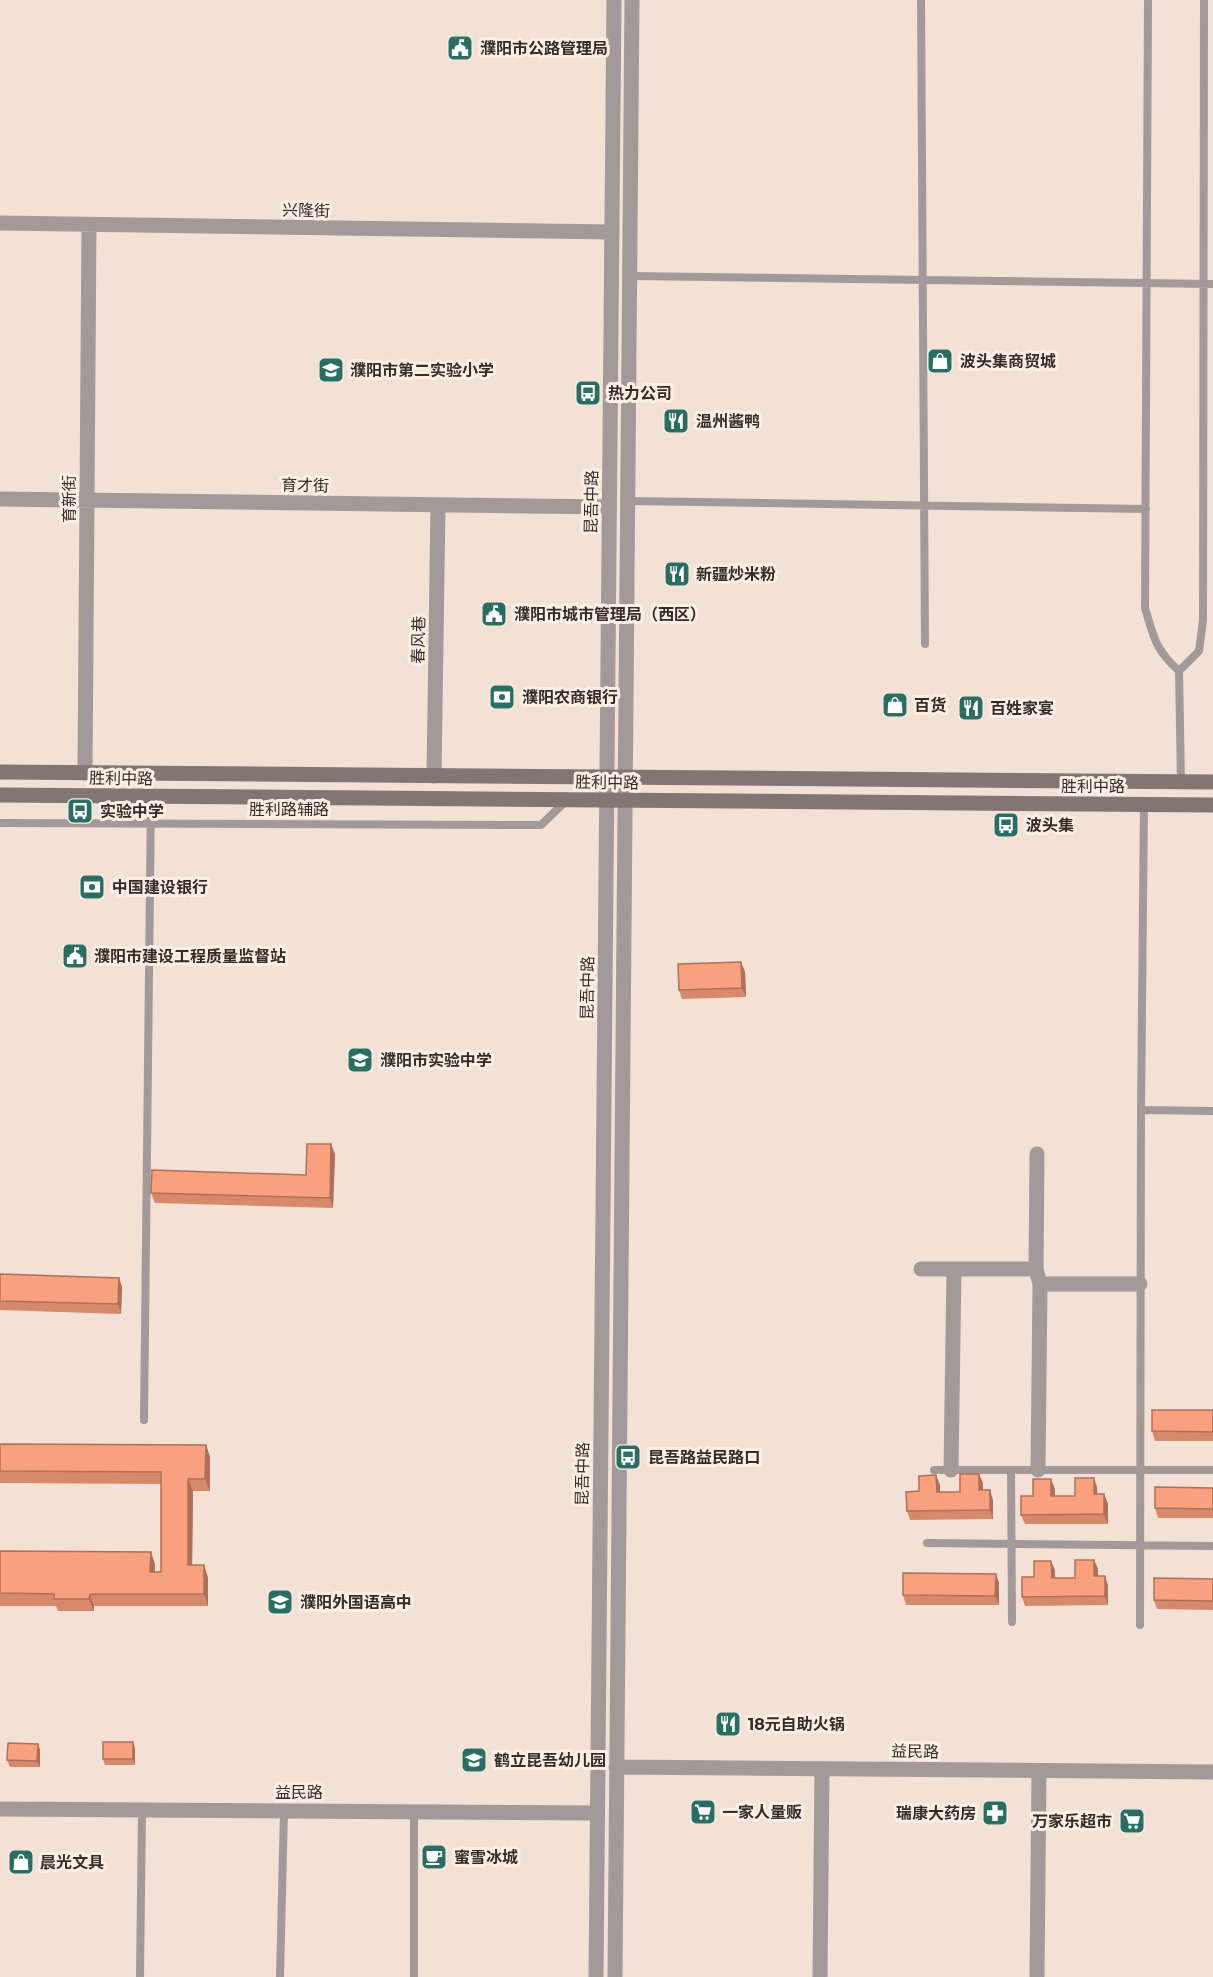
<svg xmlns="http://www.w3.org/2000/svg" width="1213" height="1977" font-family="Montserrat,'Noto Sans SC',sans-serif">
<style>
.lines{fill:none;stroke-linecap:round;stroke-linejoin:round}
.service{stroke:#a39998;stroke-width:8}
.minor{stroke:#a39998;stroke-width:15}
.tertiary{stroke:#a39998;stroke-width:15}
.secondary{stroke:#827573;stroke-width:15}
.wall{fill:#d68a6c}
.shaded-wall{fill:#ae7058}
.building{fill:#f9a07e;stroke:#ae7058;stroke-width:1.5}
.labels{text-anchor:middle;stroke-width:6;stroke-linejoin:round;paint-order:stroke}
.poi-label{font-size:16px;font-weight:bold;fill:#332c27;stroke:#feefe5;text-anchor:start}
.street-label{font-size:16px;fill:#332c27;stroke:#feefe5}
</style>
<rect width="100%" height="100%" fill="#f3e1d5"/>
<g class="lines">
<path class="service" d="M921 0 925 644
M1148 0 1145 608C1154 638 1155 649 1179 671L1181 782
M630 276 1213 284
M628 501 1146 509
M1179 671 1199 651 1203 620 1204 0
M1144 804 1141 1110 1213 1111
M0 823 541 825 566 801
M144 1420 151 796
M934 1470H1213
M1011 1470 1012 1622
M927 1543 1213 1546
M1140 1625 1141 1110
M140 1977 142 1810
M280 1977 284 1810
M414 1977V1812"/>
<path class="minor" d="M0 223 612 232
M0 499 609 507
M85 773 89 225
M434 776 438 505
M1037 1154 1036 1269 1040 1284 1038 1470
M921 1269H1036
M1040 1284H1140
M951 1470 954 1269
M820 1977 822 1769
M1037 1977 1039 1771"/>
<path class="tertiary" d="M616 1767 1213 1772
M0 1809 597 1813
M596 1977 614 0
M615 1977 632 0"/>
<path class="secondary" d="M0 772 1213 782
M0 795 1213 805"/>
</g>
<path class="wall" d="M741 962 745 972 746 997 682 999 679 990Z
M335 1154 333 1208 155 1203 151 1193 306 1175Z
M0 1274 119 1278 122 1287 121 1314 0 1310Z
M1213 1410V1441H1155L1152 1431Z
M0 1444 206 1445 210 1457V1491H193L192 1565H204L208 1578V1606H94V1611H58L56 1606H0V1551L155 1564V1572H161V1484L0 1483Z
M983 1483V1490L993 1500V1519L910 1520 907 1511 919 1491 940 1485V1492H960Z
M1097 1487V1494H1104L1108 1504V1524H1025L1021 1515 1033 1496 1055 1489V1496H1075Z
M1213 1488V1518H1158L1155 1508Z
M1094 1560 1098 1569V1576L1108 1585V1605L1025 1606 1022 1597 1034 1577 1055 1570V1578H1075Z
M1213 1579V1610L1157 1609 1154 1600Z
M999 1583V1605H906L903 1595Z
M38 1744 40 1750V1767H10L7 1760Z
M135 1748V1765H105L103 1759Z"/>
<path class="shaded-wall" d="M741 962 745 972 746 997 742 988Z
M331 1144 335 1154 333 1208 330 1198Z
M119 1278 122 1287 121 1314 118 1304Z
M206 1445 210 1457V1491L205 1479Z
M979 1474 983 1483V1499L979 1490Z
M936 1475 940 1485V1501L937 1492Z
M1094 1478 1097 1487 1098 1504 1094 1494Z
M188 1479 193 1491 192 1578 188 1565Z
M1051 1479 1055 1489V1505L1051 1496Z
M990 1490 993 1500V1519L990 1510Z
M1104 1494 1108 1504V1524L1104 1514Z
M151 1552 155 1564V1585L150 1572Z
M1094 1560 1098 1569V1585L1094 1576Z
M1051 1561 1055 1570V1587L1052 1578Z
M204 1565 208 1578V1606L204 1594Z
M996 1574 999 1583V1605L995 1596Z
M1105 1576 1108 1585V1605L1105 1596Z
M90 1594 94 1606V1611L89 1599Z
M133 1742 135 1748V1765L133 1759Z
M38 1744 40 1750V1767L37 1761Z"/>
<path class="building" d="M741 962 742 988 679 990 678 964Z
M307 1144H331L330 1198 151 1193 152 1170 306 1175Z
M0 1274 119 1278 118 1304 0 1301Z
M1152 1410H1213V1432L1152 1431Z
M0 1444 206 1445 205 1479H188V1565H204V1594H90L89 1599H54V1594L0 1593V1551L151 1552 150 1572H161V1472L0 1471Z
M960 1474H979V1490H990V1510L907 1511 906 1492 919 1491V1476L936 1475 937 1492H960Z
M1075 1478H1094V1494H1104V1514L1021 1515V1496H1033V1479H1051V1496H1075Z
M1155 1487 1213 1488V1509L1155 1508Z
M1075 1560H1094V1576H1105V1596L1022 1597V1577H1034V1561H1051L1052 1578H1075Z
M903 1573 996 1574 995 1596 903 1595Z
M1154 1578 1213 1579V1601L1154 1600Z
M103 1742H133V1759H103Z
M8 1743 38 1744 37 1761 7 1760Z"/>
<defs>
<g id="civic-square" transform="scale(1.35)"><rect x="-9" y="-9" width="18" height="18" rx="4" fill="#286e63" stroke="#feefe5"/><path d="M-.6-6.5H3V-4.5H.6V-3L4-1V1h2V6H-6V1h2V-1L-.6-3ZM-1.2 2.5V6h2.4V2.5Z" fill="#fff"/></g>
<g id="shop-square" transform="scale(1.35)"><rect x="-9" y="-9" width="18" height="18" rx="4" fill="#286e63" stroke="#feefe5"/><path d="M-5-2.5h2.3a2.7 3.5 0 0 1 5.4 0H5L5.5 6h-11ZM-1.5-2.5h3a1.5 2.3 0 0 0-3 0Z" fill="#fff"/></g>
<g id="school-square" transform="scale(1.35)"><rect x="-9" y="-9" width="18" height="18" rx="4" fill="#286e63" stroke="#feefe5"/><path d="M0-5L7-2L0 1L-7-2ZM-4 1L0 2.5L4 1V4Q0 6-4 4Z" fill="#fff"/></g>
<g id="bus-square" transform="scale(1.35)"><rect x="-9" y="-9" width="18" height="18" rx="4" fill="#286e63" stroke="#feefe5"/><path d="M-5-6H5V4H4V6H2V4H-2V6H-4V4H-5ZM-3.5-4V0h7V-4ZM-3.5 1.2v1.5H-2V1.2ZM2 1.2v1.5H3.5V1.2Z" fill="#fff"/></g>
<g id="restaurant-square" transform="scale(1.35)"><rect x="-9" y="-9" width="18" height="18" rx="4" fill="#286e63" stroke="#feefe5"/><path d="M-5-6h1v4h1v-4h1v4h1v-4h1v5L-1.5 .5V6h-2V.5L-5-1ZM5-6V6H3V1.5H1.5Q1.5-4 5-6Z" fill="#fff"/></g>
<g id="bank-square" transform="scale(1.35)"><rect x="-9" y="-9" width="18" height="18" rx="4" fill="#286e63" stroke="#feefe5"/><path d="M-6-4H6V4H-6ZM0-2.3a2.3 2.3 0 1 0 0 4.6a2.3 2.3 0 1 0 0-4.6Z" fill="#fff"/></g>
<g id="supermarket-square" transform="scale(1.35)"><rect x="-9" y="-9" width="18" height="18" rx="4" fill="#286e63" stroke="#feefe5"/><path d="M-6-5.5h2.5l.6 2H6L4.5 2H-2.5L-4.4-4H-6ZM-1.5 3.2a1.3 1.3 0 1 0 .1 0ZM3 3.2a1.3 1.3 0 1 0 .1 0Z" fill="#fff"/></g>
<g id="pharmacy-square" transform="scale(1.35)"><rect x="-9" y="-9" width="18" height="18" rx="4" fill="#286e63" stroke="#feefe5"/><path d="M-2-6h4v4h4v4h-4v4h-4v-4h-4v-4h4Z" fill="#fff"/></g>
<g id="cafe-square" transform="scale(1.35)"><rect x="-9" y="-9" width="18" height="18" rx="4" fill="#286e63" stroke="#feefe5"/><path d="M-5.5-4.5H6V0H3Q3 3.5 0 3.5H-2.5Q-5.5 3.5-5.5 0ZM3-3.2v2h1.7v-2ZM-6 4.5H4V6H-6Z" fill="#fff"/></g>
</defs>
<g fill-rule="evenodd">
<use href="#civic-square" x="460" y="48"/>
<use href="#shop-square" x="940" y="361"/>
<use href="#school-square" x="331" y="370"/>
<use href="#bus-square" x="588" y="393"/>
<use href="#restaurant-square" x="676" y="421"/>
<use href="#restaurant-square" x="677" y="574"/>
<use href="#civic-square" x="494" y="614"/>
<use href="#bank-square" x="502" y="697"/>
<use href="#shop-square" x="895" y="705"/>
<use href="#restaurant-square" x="971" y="708"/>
<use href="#bus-square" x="80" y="811"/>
<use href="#bus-square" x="1006" y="825"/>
<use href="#bank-square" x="92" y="887"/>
<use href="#civic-square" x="75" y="956"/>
<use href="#school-square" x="360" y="1060"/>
<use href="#bus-square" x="628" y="1457"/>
<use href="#school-square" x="280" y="1602"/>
<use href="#restaurant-square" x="728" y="1724"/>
<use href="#school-square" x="474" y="1760"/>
<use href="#supermarket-square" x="703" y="1812"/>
<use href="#pharmacy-square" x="995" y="1813"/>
<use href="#supermarket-square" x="1132" y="1821"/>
<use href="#cafe-square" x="434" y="1857"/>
<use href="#shop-square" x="21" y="1862"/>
</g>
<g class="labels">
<g class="poi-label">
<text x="480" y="54">濮阳市公路管理局</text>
<text x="960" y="367">波头集商贸城</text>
<text x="350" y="376">濮阳市第二实验小学</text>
<text x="608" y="399">热力公司</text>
<text x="696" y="427">温州酱鸭</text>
<text x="696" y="580">新疆炒米粉</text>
<text x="514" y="620">濮阳市城市管理局（西区）</text>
<text x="522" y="703">濮阳农商银行</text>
<text x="914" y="711">百货</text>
<text x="990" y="714">百姓家宴</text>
<text x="100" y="817">实验中学</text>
<text x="1026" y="831">波头集</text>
<text x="112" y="893">中国建设银行</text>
<text x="94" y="962">濮阳市建设工程质量监督站</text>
<text x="380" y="1066">濮阳市实验中学</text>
<text x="648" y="1463">昆吾路益民路口</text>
<text x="300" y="1608">濮阳外国语高中</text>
<text x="748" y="1730">18元自助火锅</text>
<text x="494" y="1766">鹤立昆吾幼儿园</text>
<text x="722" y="1818">一家人量贩</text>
<text x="976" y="1819" text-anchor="end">瑞康大药房</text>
<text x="1112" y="1827" text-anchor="end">万家乐超市</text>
<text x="454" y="1863">蜜雪冰城</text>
<text x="40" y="1868">晨光文具</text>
</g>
<g class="street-label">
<text transform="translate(306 210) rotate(1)" y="6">兴隆街</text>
<text transform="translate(305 485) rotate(1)" y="6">育才街</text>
<text transform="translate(69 499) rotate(-90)" y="6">育新街</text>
<text transform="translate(591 502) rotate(-89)" y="6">昆吾中路</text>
<text transform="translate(418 640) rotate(-89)" y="6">春风巷</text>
<text transform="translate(121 778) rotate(1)" y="6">胜利中路</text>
<text transform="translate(607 782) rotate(1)" y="6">胜利中路</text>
<text x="1093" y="792">胜利中路</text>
<text x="289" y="815">胜利路辅路</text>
<text transform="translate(587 988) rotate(-89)" y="6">昆吾中路</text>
<text transform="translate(582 1474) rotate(-89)" y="6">昆吾中路</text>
<text transform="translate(915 1751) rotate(1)" y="6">益民路</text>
<text x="299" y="1798">益民路</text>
</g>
</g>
</svg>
